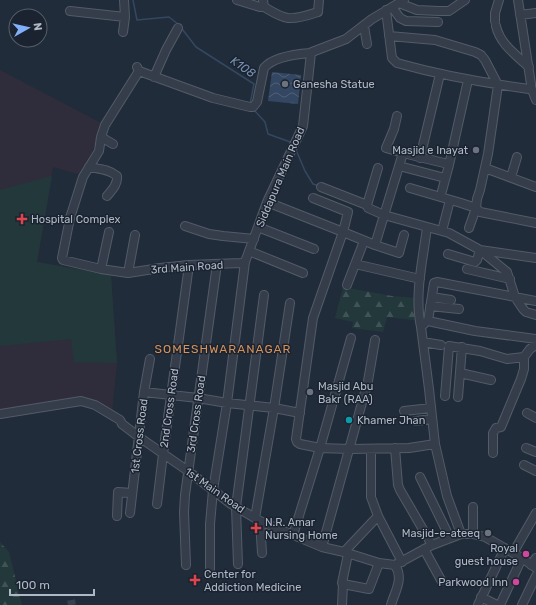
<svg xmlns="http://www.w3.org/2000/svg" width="536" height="605" font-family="Rubik,sans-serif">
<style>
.medical{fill:#2f2d3b}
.grass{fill:#23383b}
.forest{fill:url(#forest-firs)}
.water{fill:url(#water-waves)}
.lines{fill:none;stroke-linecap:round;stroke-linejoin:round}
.stream{stroke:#344762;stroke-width:1.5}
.minor-tunnel{stroke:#36414f;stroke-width:8;stroke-dasharray:8 4;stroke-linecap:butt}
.minor-casing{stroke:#525b68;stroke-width:10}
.minor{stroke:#353d4b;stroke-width:8}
.worship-dot{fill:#6b7280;stroke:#1a232f;stroke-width:1.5}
.health-dot{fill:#e0444e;stroke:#1a232f;stroke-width:1.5}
.culture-dot{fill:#0f9aa8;stroke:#1a232f;stroke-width:1.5}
.hotel-dot{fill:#d1479c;stroke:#1a232f;stroke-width:1.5}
.labels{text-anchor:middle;stroke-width:3;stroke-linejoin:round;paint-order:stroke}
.poi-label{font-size:11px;fill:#afb8c7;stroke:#1a232f;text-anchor:start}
.street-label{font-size:11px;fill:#afb8c7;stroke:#1a232f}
.water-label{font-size:12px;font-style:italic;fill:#768eb0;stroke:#1a232f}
.neighbourhood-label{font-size:12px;letter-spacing:1px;fill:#d6925b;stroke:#1a232f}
</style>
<defs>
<pattern id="forest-firs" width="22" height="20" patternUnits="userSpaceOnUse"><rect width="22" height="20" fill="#23383b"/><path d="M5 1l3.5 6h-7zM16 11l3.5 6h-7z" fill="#405356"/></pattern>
<pattern id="water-waves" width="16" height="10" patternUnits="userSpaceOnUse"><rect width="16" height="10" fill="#344762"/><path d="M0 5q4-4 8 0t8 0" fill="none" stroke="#4f5f77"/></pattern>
</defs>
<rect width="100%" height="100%" fill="#212c3a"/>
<path class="medical" d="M0 70 105 125 81 175 53 167 37 262 111 275 117 363 112 413 96 404 0 412Z"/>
<path class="grass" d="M52 176 37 262 111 275 117 363 74 362 71 339 0 346V190Z"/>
<path class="forest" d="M343 287 392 296 416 298 414 320 387 317 383 332 352 328 353 322 335 318Z
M0 542 9 552 22 605H0Z"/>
<path class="water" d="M272 72 301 75 298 104 268 101Z"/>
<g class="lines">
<path class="stream" d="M133 0 137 20 169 17 179 25 196 47 254 84 250 104
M254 110 265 122 268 134 293 143
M296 150 305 171 313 184 319 186"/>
<path class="minor-tunnel" d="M71 600 72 605"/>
<g class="minor-casing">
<path id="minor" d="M237 0 260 7H264L263 0
M399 3 417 10 439 11H449L465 0
M264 7C271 11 280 17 288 18 298 19 309 15 318 12L319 0
M392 7 400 18 406 21 438 22
M386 10 392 58 397 63C440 75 484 83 529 89L531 87V84L518 0
M70 11 125 17
M520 15 536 13
M495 21V13L499 0
M364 26 367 44
M496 26C500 44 516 55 529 67
M123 32 125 17 124 0
M389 36 435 40 475 52 481 55 485 60 498 85 488 154 480 190 477 199 476 208 480 212 536 223
M137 67 139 71 213 98 250 107H253L257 102 264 68C273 57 297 54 311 53
M139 71 105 125 101 137 99 151 83 177 70 218 62 258 63 260 101 269 128 273 160 268 189 265 241 263 245 262
M154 77 166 50 178 28
M531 87 536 100
M397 116 394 129 386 148 403 153 448 164
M101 137 113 144
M420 158 440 74
M399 166 445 178
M89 167C99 169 109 169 117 176 118 184 112 190 107 196
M378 168 367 205 368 208 384 215 449 233 480 250 507 272 515 297 523 309 526 312 536 315
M485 168 536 187
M511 177 517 157
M321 187 367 205
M410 188 461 203 476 208 469 228
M442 191 449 165 468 80
M267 202 343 232 348 212 313 198
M185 226 209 234 223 236 254 239
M258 227 314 249
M442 231 450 200
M375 245 399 253 404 235
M249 251 303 273
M448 254 475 262 477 260 480 250 536 258
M355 264 420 279
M101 269 109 232
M467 269 510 279
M128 273 135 235
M347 285 364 241
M432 297 451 300
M430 306 459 309
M428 321 475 331 536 339
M421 327C414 295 423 260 427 227
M351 338 320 448 350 449 409 448 435 444 447 496 461 534
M423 342 441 345
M460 373 491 380
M144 392 198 398 227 403 274 408 300 413
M445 396 449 346 480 351 507 359 524 357 530 349 536 345
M458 397 462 347
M404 411 431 408
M527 413 536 418
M0 414 81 401 95 405 120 420 122 424 139 437 188 471 231 504 260 521 322 547 344 552 379 563 395 565 432 545 461 534H473L485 537 522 558 536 568
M416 421 432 419
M435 444 429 389 421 327 426 322 428 321 434 283 437 282 536 301
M395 448 398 485 400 490 432 545
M526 448 536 452
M371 449V497L378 516
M493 453V433L496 428 501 427 521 379 524 369V357
M524 465 536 471
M420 477 450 538
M157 504 163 454 189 265
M130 513 144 392 150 359
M117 516 118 492 132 493
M255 518 274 408 290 303
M260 521 262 553
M473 534V507
M293 535 320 448 300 444 297 442 296 439 313 318 343 232 375 245 403 153
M322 547 368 381 375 340
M424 549 441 580
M344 552 378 516 402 562
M513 553 536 513
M238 564 236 507 264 295
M186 565 184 512 185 495 217 264
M531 565 536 558
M210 570V524L213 490 227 403 245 262 258 227 267 202 303 126 311 53 312 52 346 39 372 19 404 0
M343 584 369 589 379 563
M481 597 497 605
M342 605 343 584 342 583 348 554
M391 605C395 591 404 579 395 565
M478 605 505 548
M500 605 522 558
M522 605 536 576"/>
</g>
<use href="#minor" class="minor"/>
</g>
<g class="worship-dot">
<circle cx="285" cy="84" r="4"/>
<circle cx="476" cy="150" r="4"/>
<circle cx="310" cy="392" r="4"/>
<circle cx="488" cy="533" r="4"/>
</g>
<g class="health-dot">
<path d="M20 213h4v4h4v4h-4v4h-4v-4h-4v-4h4z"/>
<path d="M254 522h4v4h4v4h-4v4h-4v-4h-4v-4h4z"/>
<path d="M193 574h4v4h4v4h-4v4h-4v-4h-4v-4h4z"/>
</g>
<circle class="culture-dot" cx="349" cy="420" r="4"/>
<g class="hotel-dot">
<circle cx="526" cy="554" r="4"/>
<circle cx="516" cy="582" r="4"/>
</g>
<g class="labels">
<g class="poi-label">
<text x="293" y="88">Ganesha Statue</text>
<text x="468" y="154" text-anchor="end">Masjid e Inayat</text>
<text x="31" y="223">Hospital Complex</text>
<text x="318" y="390">Masjid Abu<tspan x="318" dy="13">Bakr (RAA)</tspan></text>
<text x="357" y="424">Khamer Jhan</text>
<text x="265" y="526">N.R. Amar<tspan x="265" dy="13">Nursing Home</tspan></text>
<text x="480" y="537" text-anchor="end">Masjid-e-ateeq</text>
<text x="518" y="552" text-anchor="end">Royal<tspan x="518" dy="13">guest house</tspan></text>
<text x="204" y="578">Center for<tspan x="204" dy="13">Addiction Medicine</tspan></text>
<text x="508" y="586" text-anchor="end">Parkwood Inn</text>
</g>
<g class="street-label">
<text transform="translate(280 177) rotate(-67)" y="4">Siddapura Main Road</text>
<text transform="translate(187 267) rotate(-4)" y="4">3rd Main Road</text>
<text transform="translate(169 408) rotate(-82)" y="4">2nd Cross Road</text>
<text transform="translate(196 414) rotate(-82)" y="4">3rd Cross Road</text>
<text transform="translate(139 436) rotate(-83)" y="4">1st Cross Road</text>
<text transform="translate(215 490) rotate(35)" y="4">1st Main Road</text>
</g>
<g class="water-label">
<text transform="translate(243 67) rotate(35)" y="4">K108</text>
</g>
<g class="neighbourhood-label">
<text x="223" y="353">SOMESHWARANAGAR</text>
</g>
</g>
<g transform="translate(28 28) rotate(82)"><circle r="19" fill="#1a232f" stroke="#565f6c"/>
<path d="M0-3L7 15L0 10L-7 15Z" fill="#81affa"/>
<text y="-6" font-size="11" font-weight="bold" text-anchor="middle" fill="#afb8c7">N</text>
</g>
<path d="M10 589v6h84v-6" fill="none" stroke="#afb8c7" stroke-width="2"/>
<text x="16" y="589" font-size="12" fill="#afb8c7" stroke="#1a232f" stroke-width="3" paint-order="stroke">100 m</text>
</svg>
